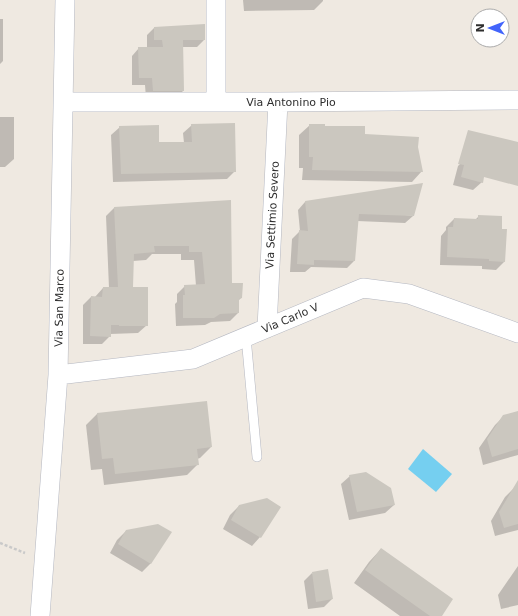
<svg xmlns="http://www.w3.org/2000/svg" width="518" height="616" font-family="'DejaVu Sans',sans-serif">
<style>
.water{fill:#75cff0}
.shadow{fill:#0003}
.building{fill:#cbc7bf}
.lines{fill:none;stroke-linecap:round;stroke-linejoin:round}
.lane-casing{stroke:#b4b7c1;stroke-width:10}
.street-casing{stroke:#b4b7c1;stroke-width:20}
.path{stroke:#c9c9c9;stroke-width:2.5;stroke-dasharray:3 2;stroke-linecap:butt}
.lane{stroke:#fff;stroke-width:9}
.street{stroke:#fff;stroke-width:19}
.labels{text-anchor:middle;stroke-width:3.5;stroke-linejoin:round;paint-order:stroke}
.street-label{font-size:11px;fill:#2e2e2e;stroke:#fff}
</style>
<rect width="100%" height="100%" fill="#efe9e1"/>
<path class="water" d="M423 449 452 474 436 492 408 469Z"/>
<path class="shadow" d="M243 0H323V1L314 10 244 11Z
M0 19H3V61L0 64Z
M154 28 204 40 197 47H182L183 91 176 98H146L145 85H132V56L139 48H147V35Z
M0 117H14V159L5 167H0Z
M192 125 235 171 227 179 113 182 111 135 120 127 158 143H184L183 133Z
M310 125 417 147 422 171 412 182 302 180 303 168H299V135Z
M466 158 482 182 473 190 453 185 458 166Z
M230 201 231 284 241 298 238 301V313L230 321 211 322 205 325 176 326 175 304 177 302V294L185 286H196L194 260H181V254H152L146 260 133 261 132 288 147 325 138 333 110 334V336L102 344H83V305L91 297H95L103 288H109L106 216 114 208Z
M305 202 413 216 405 223 357 221 354 261 347 268 311 267 305 272H290L292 239 300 231 298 210Z
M479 216 501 230 504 262 496 270 482 269V266L440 265 441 236 446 230V227L454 219 475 220Z
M206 402 211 447 200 458 197 459 198 464 187 475 104 485 102 469 91 470 86 425 97 414Z
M518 412V455L483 465 479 448 495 425 504 416Z
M350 476 394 505 385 513 349 520 341 484Z
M518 487V530L495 536 491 521 505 497 514 488Z
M239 506 260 537 252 546 223 529 230 515Z
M126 531 151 563 142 572 110 553 117 540Z
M381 549 440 616H400L354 583 369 562Z
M518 566V605L501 609 498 595Z
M312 573 332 599 324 607 308 609 304 581Z"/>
<path class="building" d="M205 24V40H183L184 91H153L152 78H139L138 47H163L162 40H154V27Z
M235 123 236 172 121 174 119 126 159 125V142H192L191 124Z
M309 124H325V126H365V134L419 137 418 147 423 172 312 170 313 157H309Z
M468 130 518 142V186L484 177 483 183 461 177 464 165 458 164Z
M423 183 414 216 359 214 355 261 314 260V265L297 264 299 230 308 231 305 201Z
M231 200 232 283H243L242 298 239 299V313L220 314 214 318H183V295H185L184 285 205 284 202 252H189V246H154L155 252 134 254 133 287H148V326H119V325H111V337L90 336 91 296 102 297 103 287H118L114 207Z
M478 215 502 216V229H507L505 262 489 261V259L447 257 448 227H453L454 218 478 219Z
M207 401 212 447 197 449 199 465 115 474 113 458 102 459 97 413Z
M518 411V449L492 457 487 439 503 415Z
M366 472 391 488 395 505 357 512 349 475Z
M518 480V524L504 528 499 512Z
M267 498 281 507 261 538 231 520 239 505Z
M158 524 172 532 151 564 118 544 126 530Z
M381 548 453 599 442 616H430L365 570Z
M328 569 333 599 316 602 312 572Z"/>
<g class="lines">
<g class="lane-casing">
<path id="lane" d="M246 337 257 457"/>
</g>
<g class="street-casing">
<path id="street" d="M216 0V102
M64 102H278L518 100
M267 328 278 102
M58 375 193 359 363 288 409 294 518 333
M40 616 58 375 65 0"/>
</g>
<path class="path" d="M0 543 25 553"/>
<use href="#lane" class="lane"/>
<use href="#street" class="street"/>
</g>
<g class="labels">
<g class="street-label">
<text x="291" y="106">Via Antonino Pio</text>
<text transform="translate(272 215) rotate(-87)" y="4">Via Settimio Severo</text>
<text transform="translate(59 308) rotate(-89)" y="4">Via San Marco</text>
<text transform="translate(290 318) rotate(-23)" y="4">Via Carlo V</text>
</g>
</g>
<g transform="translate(490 28) rotate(270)"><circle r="19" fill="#ffffff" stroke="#ababab"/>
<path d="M0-3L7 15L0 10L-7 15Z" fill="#4264fb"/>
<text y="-6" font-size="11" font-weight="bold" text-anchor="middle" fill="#2e2e2e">N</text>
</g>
</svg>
